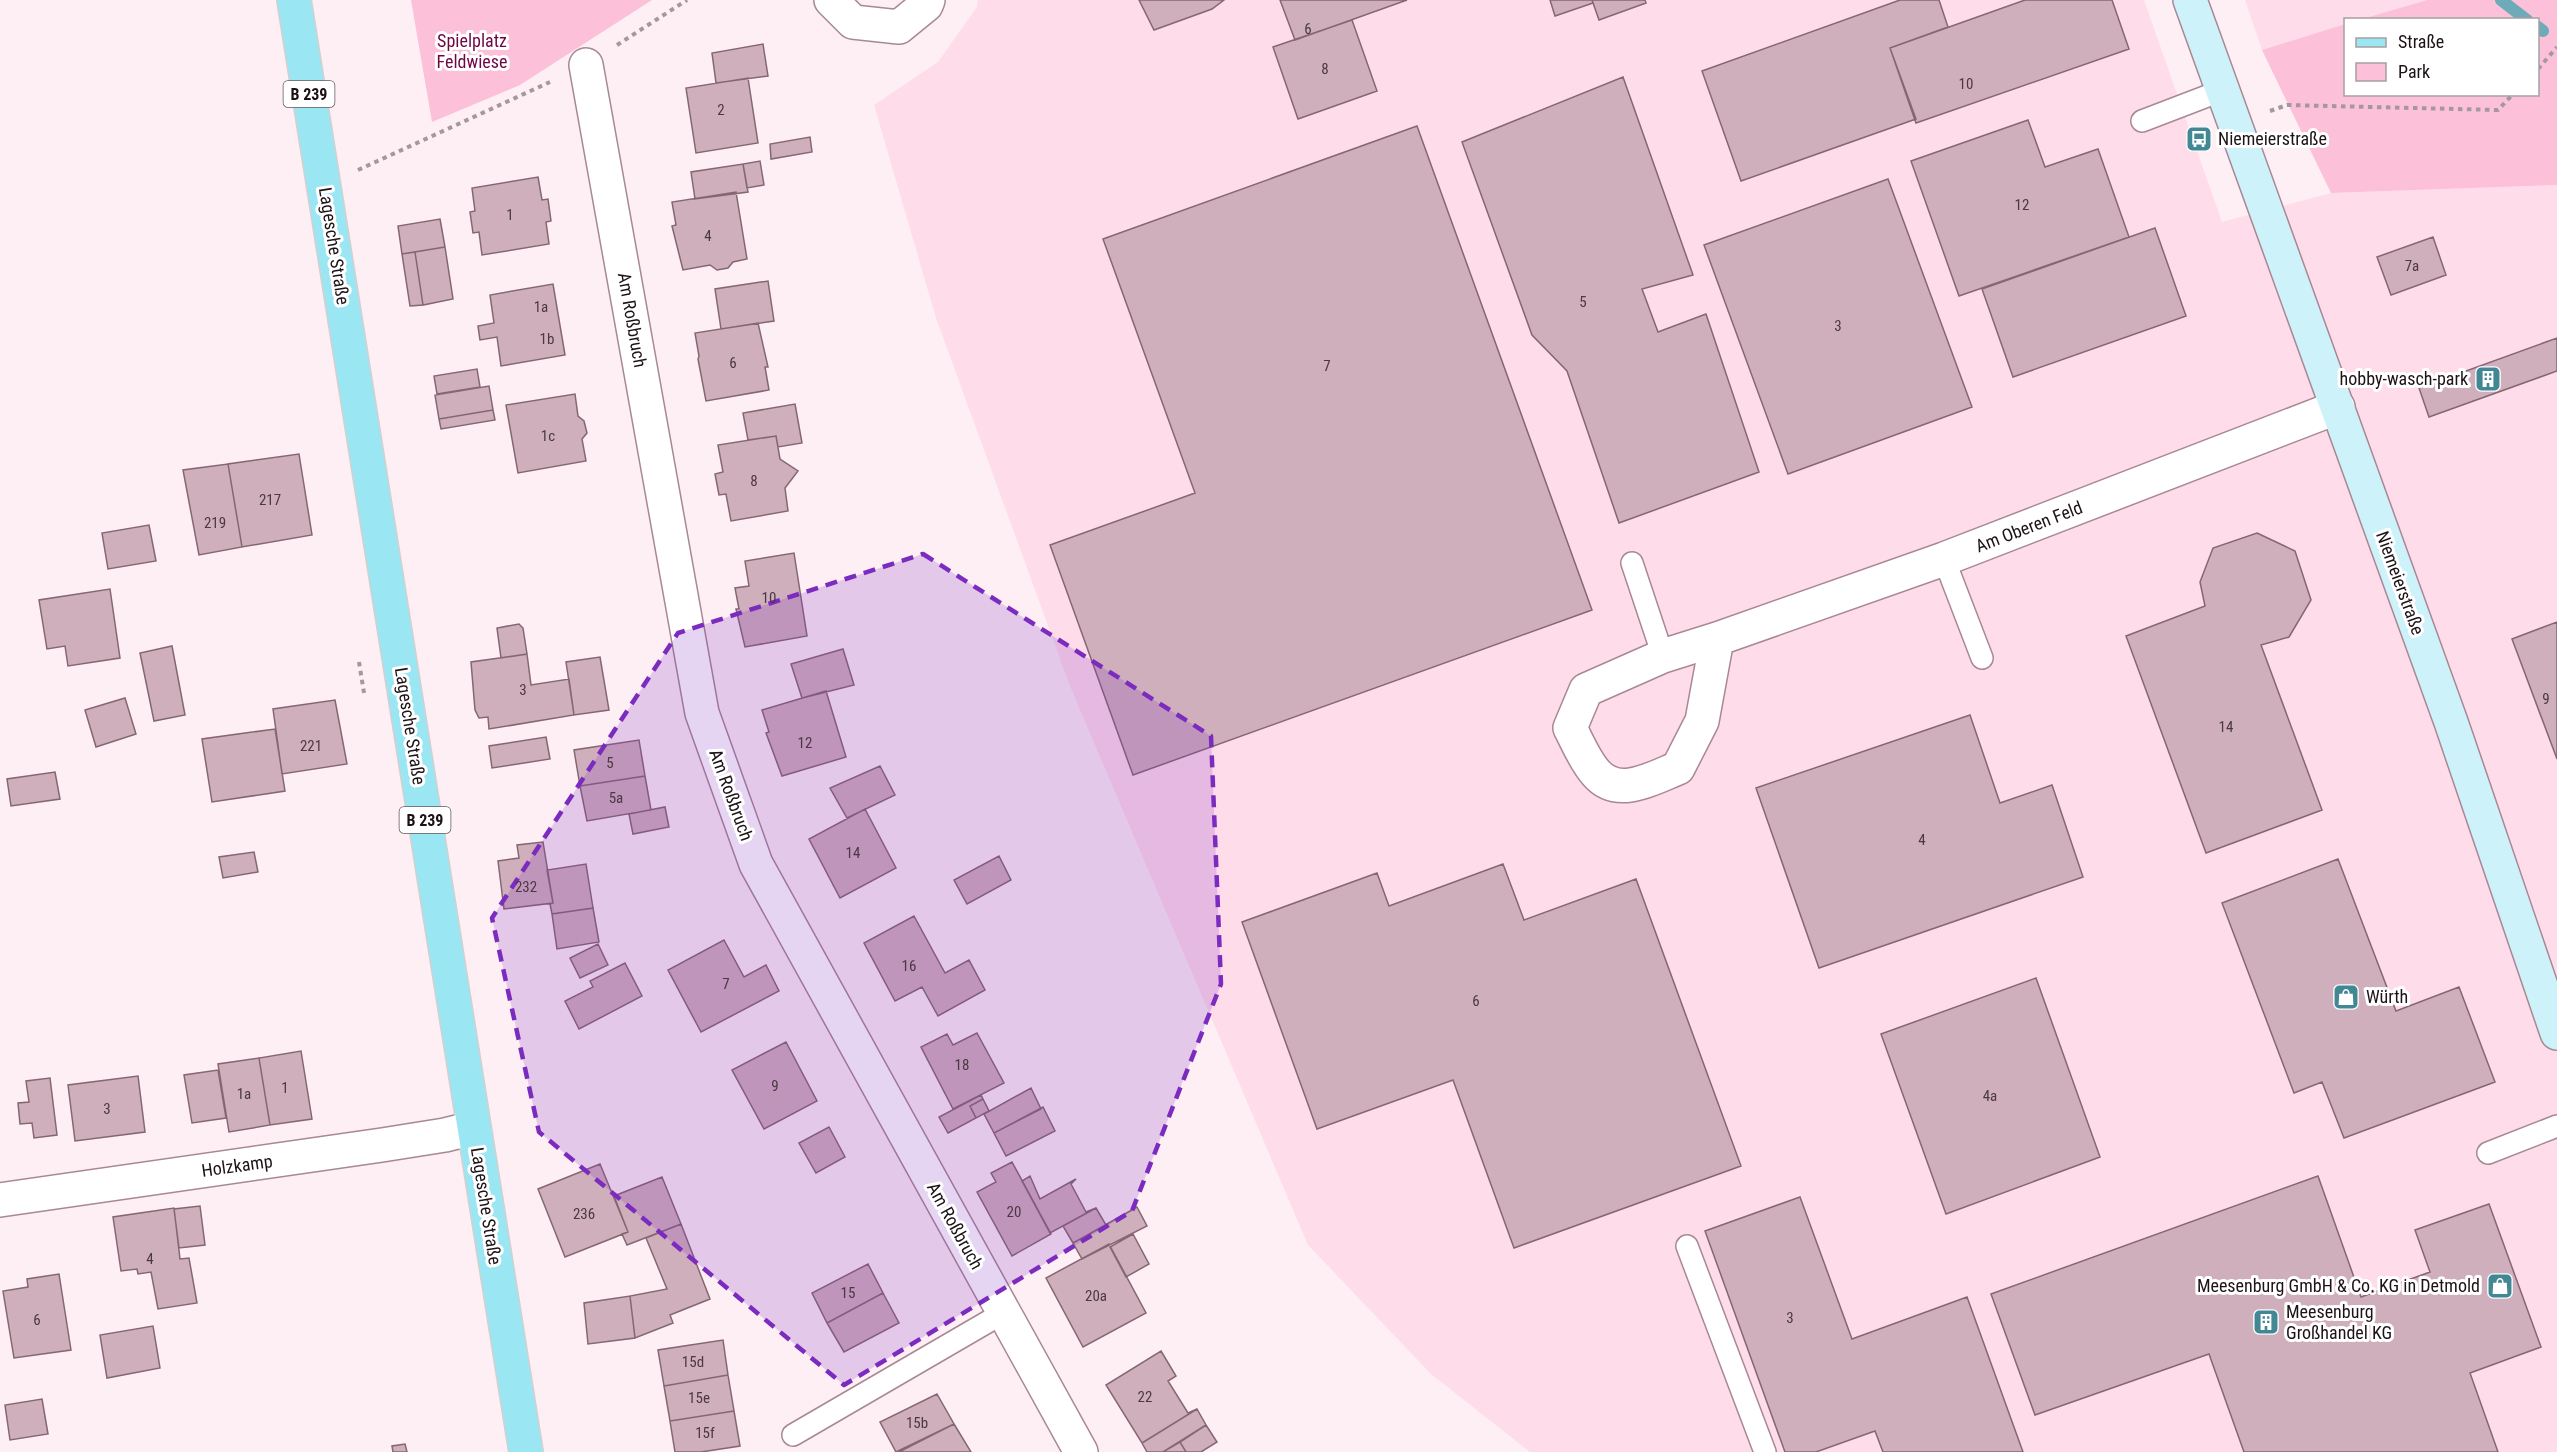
<svg xmlns="http://www.w3.org/2000/svg" width="2557" height="1452" font-family="'Roboto Condensed',sans-serif">
<style>
.built{fill:#ffdcea}
.green{fill:#fcc0d8}
.lines{fill:none;stroke-linecap:round;stroke-linejoin:round}
.stream{stroke:#6eabb9;stroke-width:12}
.building{fill:#d0afbc;stroke:#856773;stroke-width:1.5}
.lane-casing{stroke:#a88894;stroke-width:24}
.street-casing{stroke:#a88894;stroke-width:36}
.secondary-casing{stroke:#a88894;stroke-width:36}
.primary-casing{stroke:#d2d0d0;stroke-width:36}
.path{stroke:#a5989c;stroke-width:4;stroke-dasharray:4.5 4.5;stroke-linecap:butt}
.lane{stroke:#fff;stroke-width:21}
.street{stroke:#fff;stroke-width:33}
.secondary{stroke:#cdf2f9;stroke-width:33}
.primary{stroke:#9be6f3;stroke-width:33}
.marked{fill:#7b2cbf;fill-opacity:0.2;stroke:#7b2cbf;stroke-width:4.5;stroke-dasharray:12 8;stroke-linejoin:round}
.labels{text-anchor:middle;stroke-width:6;stroke-linejoin:round;paint-order:stroke}
.number-label{font-size:15px;fill:#4a3940}
.shield{fill:#fff;stroke:#61595c;stroke-width:1.5}
.shield-label{font-size:16px;font-weight:bold;fill:#1d1216}
.park-label{font-size:18px;fill:#700544;stroke:#fff}
.poi-label{font-size:18px;fill:#1d1216;stroke:#fff;text-anchor:start}
.street-label{font-size:18px;fill:#1d1216;stroke:#fff}
</style>
<rect width="100%" height="100%" fill="#fdeff4"/>
<path class="built" d="M978 0H2144L2222 222 2331 193 2557 185V1452H1530L1431 1374 1308 1245 1070 686 936 318 874 105 938 62 977 7Z
M2245 0H2427L2362 19 2346 20 2345 24 2262 50Z"/>
<path class="green" d="M411 0H652L520 85 432 122Z
M2427 0H2557V185L2331 193 2262 50 2345 24 2346 94H2538V20L2362 19Z"/>
<g class="lines">
<path class="stream" d="M2501 0 2527 20
M2538 27 2543 31"/>
</g>
<path class="building" d="M1139 0H1224L1212 9 1154 30Z
M1280 0H1407L1295 40Z
M1550 0H1592L1593 3 1555 16Z
M1592 0H1645L1646 3 1599 20Z
M1900 0H1939L1948 27 1890 48 1916 119 1741 181 1702 71Z
M2112 0 2129 49 1916 123 1890 48 2025 0Z
M1352 20 1377 91 1298 119 1273 47Z
M763 44 768 76 716 83 712 53Z
M1623 77 1693 275 1642 289 1658 332 1706 314 1759 472 1619 523 1567 371 1532 335 1462 142Z
M748 78 758 143 696 153 686 88Z
M2028 120 2045 167 2098 149 2129 237 1959 296 1911 161Z
M1417 126 1592 610 1133 775 1050 545 1195 493 1103 239Z
M810 137 812 152 771 159 770 144Z
M760 161 764 185 747 188 743 164Z
M743 164 748 192 695 199 691 172Z
M538 177 542 200 548 199 551 221 546 222 549 244 482 255 479 232 473 233 470 212 475 211 472 188Z
M1888 179 1972 407 1788 474 1704 245Z
M736 192 747 259 733 262 728 268 717 270 710 265 683 270 672 226 676 225 672 202Z
M440 219 445 247 402 254 398 226Z
M2155 228 2186 316 2013 377 1982 289Z
M2433 237 2446 275 2391 295 2377 257Z
M445 247 453 299 423 305 415 252Z
M415 252 423 305 410 306 402 254Z
M768 281 774 321 721 329 715 289Z
M553 284 565 355 501 366 497 337 480 340 478 326 494 323 490 295Z
M758 323 768 367H765L769 390 706 401 698 359 699 356 695 333Z
M2557 338V371L2429 417 2419 388Z
M477 369 480 387 437 394 434 376Z
M489 386 493 410 439 419 435 395Z
M575 394 578 416 584 421 587 433 582 439 586 461 518 473 506 405Z
M795 404 802 443 778 447 776 436 748 440 743 413Z
M493 410 495 420 441 429 439 419Z
M776 436 780 459 798 471 785 488 788 511 731 521 726 494 719 495 715 474 723 472 718 445Z
M299 454 312 535 242 547 228 464Z
M228 464 242 547 199 555 183 470Z
M149 525 156 561 108 569 102 533Z
M2257 533 2295 551 2311 600 2289 637 2261 645 2322 810 2206 853 2126 636 2205 606 2200 582 2213 548Z
M794 553 807 636 745 647 736 609H739L735 588 749 586 745 561Z
M110 589 120 658 68 666 65 646 47 649 39 600Z
M2557 622V759L2512 639Z
M519 624 523 628 527 654 501 658 497 628Z
M172 646 185 715 154 721 140 653Z
M843 649 854 685 802 698 791 664Z
M527 654 531 685 569 679 574 715 489 729 488 717 479 718 475 710 471 662Z
M600 657 609 710 574 715 566 662Z
M826 691 846 757 782 776 766 733 769 732 762 710Z
M125 698 136 734 96 747 85 710Z
M335 700 347 764 282 774 273 709Z
M1970 715 2000 803 2052 785 2083 877 1819 968 1756 788Z
M275 729 285 791 212 802 202 739Z
M546 737 550 759 492 768 489 746Z
M639 740 645 776 580 786 574 750Z
M880 766 895 795 847 818 830 788Z
M55 772 60 799 11 806 7 779Z
M645 776 651 810 587 821 580 786Z
M665 807 669 827 633 834 629 814Z
M865 809 896 868 840 898 809 839Z
M543 842 553 903 504 909 498 861 519 858 517 845Z
M254 852 258 872 223 878 219 857Z
M999 856 1011 880 967 904 954 880Z
M2338 859 2396 1011 2459 987 2495 1082 2344 1138 2322 1082 2294 1093 2222 903Z
M586 864 593 908 552 914 550 904 553 903 547 870Z
M1503 864 1524 920 1636 879 1741 1166 1514 1248 1453 1080 1317 1129 1242 922 1377 873 1389 906Z
M593 908 599 942 557 949 552 914Z
M914 916 945 973 969 960 985 990 938 1016 922 987 895 1001 864 943Z
M724 940 744 977 766 965 779 991 701 1032 668 970Z
M598 944 608 965 580 978 570 958Z
M625 963 642 996 579 1029 565 1001 593 987 590 981Z
M2036 978 2100 1157 1946 1214 1881 1034Z
M977 1033 1004 1083 953 1109 921 1047 947 1034 953 1045Z
M786 1042 817 1101 764 1129 732 1070Z
M301 1051 312 1119 270 1125 259 1058Z
M259 1058 270 1125 229 1132 218 1064Z
M218 1070 226 1118 192 1123 184 1075Z
M138 1076 145 1132 75 1141 68 1085Z
M50 1078 57 1135 34 1138 32 1123 20 1124 18 1103 29 1102 26 1081Z
M1031 1088 1041 1109 994 1133 984 1114Z
M981 1095 983 1099 970 1106 976 1118 948 1133 939 1117Z
M983 1099 989 1111 976 1118 970 1106Z
M1043 1107 1055 1131 1006 1156 994 1133Z
M829 1127 845 1157 816 1173 799 1143Z
M1012 1162 1051 1234 1012 1256 977 1192 996 1182 991 1173Z
M600 1164 628 1232 565 1257 538 1189Z
M1030 1176 1040 1199 1076 1179 1071 1184 1086 1212 1096 1208 1050 1233 1022 1181Z
M2318 1176 2361 1297 2430 1272 2415 1230 2489 1204 2541 1347 2470 1373 2498 1452H2244L2209 1354 2035 1415 1991 1294Z
M662 1177 681 1224 627 1245 622 1234 628 1232 614 1196Z
M1800 1197 1852 1339 1967 1297 2023 1452H1883L1875 1431 1816 1452H1785L1705 1231Z
M200 1206 205 1245 179 1248 174 1209Z
M1137 1207 1147 1226 1082 1259 1073 1243Z
M174 1208 180 1259 189 1258 197 1303 158 1309 151 1272 138 1274 137 1269 121 1271 113 1217Z
M1096 1208 1106 1225 1073 1243 1063 1226Z
M681 1224 710 1299 670 1315 673 1323 635 1338 630 1296 667 1289 646 1238Z
M1133 1234 1149 1264 1126 1277 1110 1247Z
M1109 1244 1146 1313 1083 1347 1046 1278Z
M868 1264 883 1293 827 1323 812 1293Z
M59 1274 71 1350 14 1358 3 1291 28 1287 27 1279Z
M883 1293 899 1323 844 1352 827 1323Z
M630 1296 635 1338 588 1344 584 1303Z
M153 1326 160 1368 107 1378 100 1335Z
M723 1340 728 1375 664 1386 658 1350Z
M1161 1351 1176 1376 1168 1381 1188 1413 1197 1409 1142 1443 1106 1385Z
M728 1375 734 1411 670 1421 664 1386Z
M937 1394 954 1424 896 1452 880 1422Z
M42 1399 48 1434 10 1440 5 1405Z
M1197 1409 1206 1425 1163 1452H1147L1142 1443Z
M734 1411 740 1446 701 1452H675L670 1421Z
M954 1424 971 1452H899Z
M1206 1425 1217 1442 1201 1452H1186L1180 1442Z
M1180 1442 1186 1452H1163Z
M405 1444 407 1452H393L392 1446Z"/>
<g class="lines">
<g class="lane-casing">
<path id="lane" d="M2142 121 2223 90
M1944 559 1982 658
M1632 563 1663 656
M2488 1153 2557 1126
M1687 1246 1765 1452
M793 1435 1003 1313"/>
</g>
<g class="street-casing">
<path id="street" d="M831 0 853 22 899 27 926 5 928 0
M586 65 702 713 756 864 1081 1452
M1717 639 1702 721 1678 768C1653 778 1618 799 1596 773 1585 761 1578 743 1570 728L1586 690 1663 656 1717 639 1944 559 2338 407
M0 1200 382 1145 445 1135 473 1128"/>
</g>
<g class="secondary-casing">
<path id="secondary" d="M2190 0 2451 722 2557 1033"/>
</g>
<g class="primary-casing">
<path id="primary" d="M294 0 526 1452"/>
</g>
<path class="path" d="M617 45 687 0
M2538 69 2557 47
M2270 111 2287 105 2498 110 2513 94
M358 170 550 82
M359 662 364 693"/>
<use href="#lane" class="lane"/>
<use href="#street" class="street"/>
<use href="#secondary" class="secondary"/>
<use href="#primary" class="primary"/>
</g>
<path class="marked" d="M923 554 1211 736 1221 984 1132 1211 844 1385 539 1132 492 918 678 633Z"/>
<defs>
<g id="bus-square" transform="scale(1.35)"><rect x="-9" y="-9" width="18" height="18" rx="4" fill="#428794" stroke="#fff"/><path d="M-5-6H5V4H4V6H2V4H-2V6H-4V4H-5ZM-3.5-4V0h7V-4ZM-3.5 1.2v1.5H-2V1.2ZM2 1.2v1.5H3.5V1.2Z" fill="#fff"/></g>
<g id="building-square" transform="scale(1.35)"><rect x="-9" y="-9" width="18" height="18" rx="4" fill="#428794" stroke="#fff"/><path d="M-4-6H4V6H1V3H-1V6H-4ZM-2.5-4.3h1.7v1.8h-1.7ZM.8-4.3h1.7v1.8H.8ZM-2.5-1h1.7V.8h-1.7ZM.8-1h1.7V.8H.8Z" fill="#fff"/></g>
<g id="shop-square" transform="scale(1.35)"><rect x="-9" y="-9" width="18" height="18" rx="4" fill="#428794" stroke="#fff"/><path d="M-5-2.5h2.3a2.7 3.5 0 0 1 5.4 0H5L5.5 6h-11ZM-1.5-2.5h3a1.5 2.3 0 0 0-3 0Z" fill="#fff"/></g>
</defs>
<g fill-rule="evenodd">
<use href="#bus-square" x="2199" y="139"/>
<use href="#building-square" x="2488" y="379"/>
<use href="#shop-square" x="2346" y="997"/>
<use href="#shop-square" x="2500" y="1286"/>
<use href="#building-square" x="2266" y="1322"/>
</g>
<g class="labels">
<g class="number-label">
<text x="1308" y="34">6</text>
<text x="1325" y="74">8</text>
<text x="1966" y="89">10</text>
<text x="721" y="115">2</text>
<text x="2022" y="210">12</text>
<text x="510" y="220">1</text>
<text x="708" y="241">4</text>
<text x="2412" y="271">7a</text>
<text x="1583" y="307">5</text>
<text x="541" y="312">1a</text>
<text x="1838" y="331">3</text>
<text x="547" y="344">1b</text>
<text x="733" y="368">6</text>
<text x="1327" y="371">7</text>
<text x="548" y="441">1c</text>
<text x="754" y="486">8</text>
<text x="270" y="505">217</text>
<text x="215" y="528">219</text>
<text x="769" y="603">10</text>
<text x="523" y="695">3</text>
<text x="2546" y="704">9</text>
<text x="2226" y="732">14</text>
<text x="805" y="748">12</text>
<text x="311" y="751">221</text>
<text x="610" y="768">5</text>
<text x="616" y="803">5a</text>
<text x="1922" y="845">4</text>
<text x="853" y="858">14</text>
<text x="526" y="892">232</text>
<text x="909" y="971">16</text>
<text x="726" y="989">7</text>
<text x="1476" y="1006">6</text>
<text x="962" y="1070">18</text>
<text x="775" y="1091">9</text>
<text x="285" y="1093">1</text>
<text x="244" y="1099">1a</text>
<text x="1990" y="1101">4a</text>
<text x="107" y="1114">3</text>
<text x="1014" y="1217">20</text>
<text x="584" y="1219">236</text>
<text x="150" y="1264">4</text>
<text x="848" y="1298">15</text>
<text x="1096" y="1301">20a</text>
<text x="1790" y="1323">3</text>
<text x="37" y="1325">6</text>
<text x="693" y="1367">15d</text>
<text x="1145" y="1402">22</text>
<text x="699" y="1403">15e</text>
<text x="917" y="1428">15b</text>
<text x="705" y="1438">15f</text>
</g>
<g class="shield">
<rect x="283.5" y="81" width="51" height="26" rx="4.5"/>
<rect x="399.5" y="807" width="51" height="26" rx="4.5"/>
</g>
<g class="shield-label">
<text x="309" y="100">B 239</text>
<text x="425" y="826">B 239</text>
</g>
<g class="park-label">
<text x="472" y="47">Spielplatz<tspan x="472" dy="21">Feldwiese</tspan></text>
</g>
<g class="poi-label">
<text x="2218" y="145">Niemeierstraße</text>
<text x="2468" y="385" text-anchor="end">hobby-wasch-park</text>
<text x="2366" y="1003">Würth</text>
<text x="2480" y="1292" text-anchor="end">Meesenburg GmbH &amp; Co. KG in Detmold</text>
<text x="2286" y="1318">Meesenburg<tspan x="2286" dy="21">Großhandel KG</tspan></text>
</g>
<g class="street-label">
<text transform="translate(334 246) rotate(81)" y="6">Lagesche Straße</text>
<text transform="translate(632 320) rotate(80)" y="6">Am Roßbruch</text>
<text transform="translate(2029 527) rotate(-21)" y="6">Am Oberen Feld</text>
<text transform="translate(2400 583) rotate(70)" y="6">Niemeierstraße</text>
<text transform="translate(410 726) rotate(81)" y="6">Lagesche Straße</text>
<text transform="translate(731 795) rotate(70)" y="6">Am Roßbruch</text>
<text transform="translate(237 1166) rotate(-8)" y="6">Holzkamp</text>
<text transform="translate(486 1206) rotate(81)" y="6">Lagesche Straße</text>
<text transform="translate(955 1226) rotate(61)" y="6">Am Roßbruch</text>
</g>
</g>
<rect x="2344" y="18" width="195" height="78" fill="#ffffff" stroke="#a5a0a2" stroke-width="1.5"/>
<rect x="2356" y="38" width="30" height="9" fill="#9be6f3" stroke="#a5a0a2" stroke-width="1.5"/>
<text x="2398" y="48" font-size="18" fill="#1d1216">Straße</text>
<rect x="2356" y="63" width="30" height="18" fill="#fcc0d8" stroke="#a5a0a2" stroke-width="1.5"/>
<text x="2398" y="78" font-size="18" fill="#1d1216">Park</text>
</svg>
